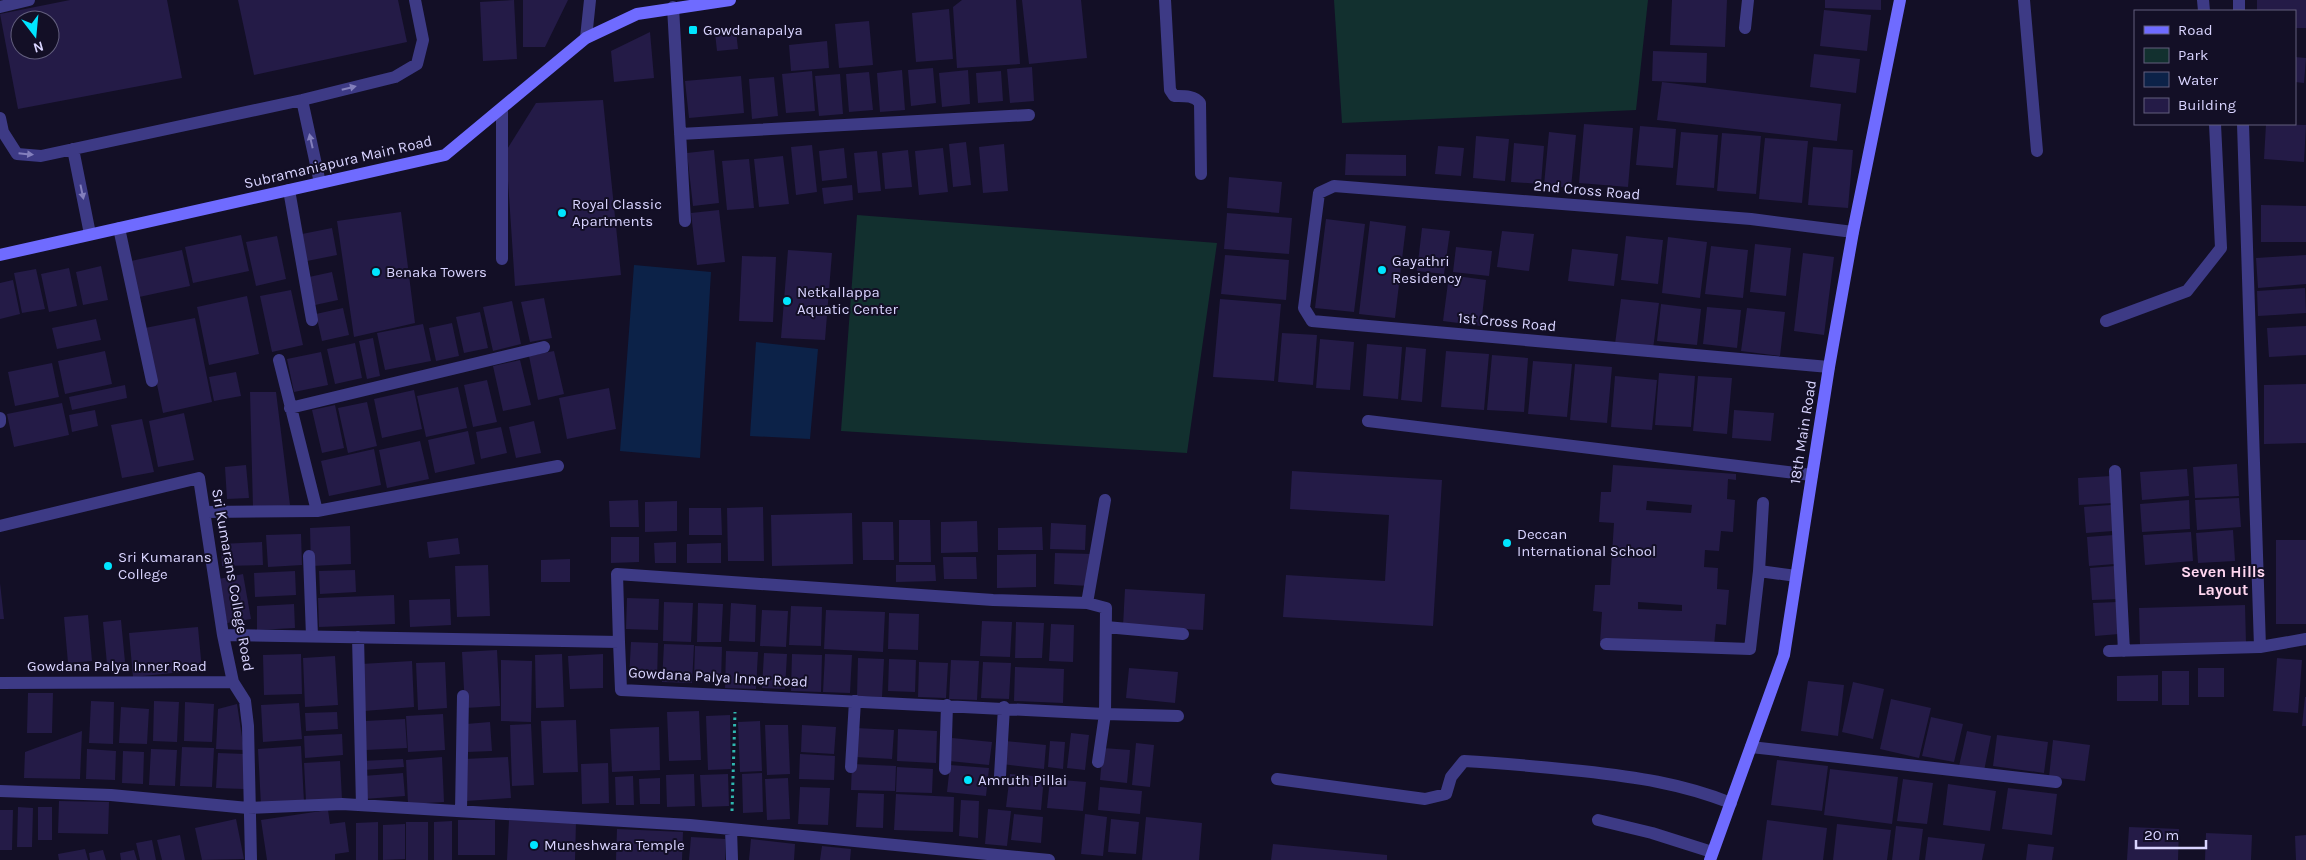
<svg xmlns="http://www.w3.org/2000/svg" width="2306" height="860" font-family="Karla,sans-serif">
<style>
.green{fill:#12302f}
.water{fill:#0c2248}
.building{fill:#241b47;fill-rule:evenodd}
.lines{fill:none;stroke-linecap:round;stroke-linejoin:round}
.path{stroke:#2fb8b0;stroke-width:3;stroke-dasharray:2.5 4;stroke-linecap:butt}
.lane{stroke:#3d3a85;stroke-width:12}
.street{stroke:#3d3a85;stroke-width:12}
.secondary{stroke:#6f6bff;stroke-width:12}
.oneway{fill:#837fbc}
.poi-dot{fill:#00e5ff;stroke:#130f26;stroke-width:2}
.labels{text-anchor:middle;stroke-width:4;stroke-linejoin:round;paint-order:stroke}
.poi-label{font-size:15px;fill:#d9d4ff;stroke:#130f26;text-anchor:start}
.street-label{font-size:15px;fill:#d9d4ff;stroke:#130f26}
.neighbourhood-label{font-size:16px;font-weight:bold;fill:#ffd6f0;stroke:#130f26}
</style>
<rect width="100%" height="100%" fill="#130f26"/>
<path class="green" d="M1334 0H1648L1636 110 1342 123Z
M857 215 1217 243 1187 453 841 431Z"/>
<path class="water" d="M634 265 711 272 700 458 620 451Z
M756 342 818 349 810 439 750 436Z"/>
<path class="building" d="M70 0H167L182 78 18 109 0 14ZM20 20H50V50H20Z
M238 0H398L407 42 254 75Z
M514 0 517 59 483 61 480 2Z
M523 0H568L545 47H523Z
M962 0H1016L1020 64 957 68 953 7Z
M1022 0H1081L1087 58 1029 64Z
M1672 0H1727L1725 47 1670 45Z
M1825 0H1881V10L1825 8Z
M2257 0H2306V28H2295V11H2257Z
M949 9 953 59 916 62 912 13Z
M1824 10 1871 15 1867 51 1820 46Z
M869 21 873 65 839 68 835 24Z
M736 31 738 49 717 51 715 33Z
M650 32 654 78 614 82 611 51Z
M827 41 829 68 791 71 789 45Z
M1653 51 1707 53 1706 83 1652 81Z
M1814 54 1860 59 1856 93 1810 87Z
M2295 57 2306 58 2304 83 2295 82Z
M1032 67 1034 101 1010 103 1007 69Z
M933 68 936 103 911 106 908 70Z
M902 70 905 110 880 112 877 73Z
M968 70 970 104 942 107 939 73Z
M812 71 815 111 786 113 782 74Z
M1001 71 1003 101 978 103 976 73Z
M869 72 873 110 849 112 846 74Z
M840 74 843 114 819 116 815 76Z
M741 76 744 113 689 118 685 81Z
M774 77 778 116 752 119 749 79Z
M1662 82 1841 104 1837 141 1657 120Z
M603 100 621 275 515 286 506 151 536 103Z
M1584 124 1633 128 1628 187 1579 183Z
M2266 124 2306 125 2304 162 2264 159Z
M1640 126 1676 129 1673 168 1636 165Z
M1549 132 1576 135 1571 188 1544 185Z
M1681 132 1718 135 1714 188 1676 185Z
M1722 133 1761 136 1756 194 1717 191Z
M1476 136 1509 139 1505 181 1473 178Z
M1765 138 1808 141 1802 203 1759 199Z
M966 142 971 185 953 187 949 144Z
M1514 143 1544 146 1541 184 1511 182Z
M1004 144 1008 191 983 193 979 147Z
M812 145 817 192 796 195 791 147Z
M1438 146 1464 148 1461 176 1435 174Z
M1813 147 1853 150 1848 208 1808 205Z
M844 148 847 178 822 181 819 151Z
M943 148 948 192 919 195 915 151Z
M714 150 719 203 693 206 687 153Z
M908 150 912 187 885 189 882 153Z
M877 151 881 191 858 193 854 153Z
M1346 154 1406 155V176L1345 175Z
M783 156 789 204 759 207 754 159Z
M749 159 754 208 727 210 722 161Z
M1229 177 1282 182 1279 213 1227 208Z
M852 185 853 200 824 204 822 188Z
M2261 205 2306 206V242H2261Z
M719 210 725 262 697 265 691 213Z
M401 212 415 323 354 337 337 221Z
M1227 213 1292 218 1289 254 1224 249Z
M1326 219 1365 224 1354 312 1315 308Z
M1370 221 1406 226 1395 318 1359 314Z
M332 228 337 255 307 261 302 234Z
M1422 228 1450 231 1444 274 1417 271Z
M1502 231 1534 234 1529 271 1497 267Z
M241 235 249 271 193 283 185 247Z
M277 236 286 279 256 286 246 242Z
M1626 236 1663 240 1658 284 1621 280Z
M1668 237 1707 242 1700 298 1662 293Z
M1755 244 1791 248 1786 296 1750 292Z
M1711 246 1748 250 1743 298 1705 294Z
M1456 247 1492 251 1489 276 1453 272Z
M1572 249 1618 254 1614 286 1568 281Z
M182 250 190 286 139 297 131 261Z
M788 250 832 253 825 340 781 338Z
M1803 253 1834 257 1824 335 1794 331Z
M1225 255 1289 260 1286 300 1221 294Z
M2306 255V284L2258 288 2256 258Z
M742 256 776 257 773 322 739 321Z
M101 266 108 300 83 305 76 272Z
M69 268 77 306 49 312 41 274Z
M36 269 45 309 22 313 14 273Z
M332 272 338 300 315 305 309 277Z
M1449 275 1486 280 1481 326 1443 321Z
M13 280 20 314 0 319V283Z
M2305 288 2306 313 2258 316 2257 291Z
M291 290 303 345 272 352 260 296Z
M247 296 259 354 209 365 197 307Z
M544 298 552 338 530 342 521 302Z
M1220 299 1281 304 1274 381 1213 377Z
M1621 299 1659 303 1653 349 1615 344Z
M512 301 521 344 493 351 483 307Z
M1661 304 1701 309 1697 345 1657 341Z
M1707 307 1741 310 1737 348 1703 344Z
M343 308 349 335 322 341 316 314Z
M1747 308 1785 312 1780 356 1741 351Z
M480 312 488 348 464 353 456 317Z
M195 318 212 402 163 413 145 328Z
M96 319 101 340 57 349 52 328Z
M452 323 459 356 436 361 429 328Z
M423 324 431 361 385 370 377 333Z
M2306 326V355L2269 357 2267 328Z
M1282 333 1317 335 1313 385 1278 382Z
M373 338 380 376 367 379 359 341Z
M1320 339 1354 342 1350 390 1316 388Z
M355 343 362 378 335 384 327 349Z
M1367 344 1402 347 1398 399 1363 396Z
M1406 347 1426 349 1422 402 1401 400Z
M105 351 112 384 65 394 58 361Z
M554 351 564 394 538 400 529 356Z
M1446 351 1489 354 1484 410 1441 407Z
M321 352 328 385 294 392 287 359Z
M1492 355 1528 358 1524 412 1487 410Z
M520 360 531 405 503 411 493 366Z
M1533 361 1572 364 1567 417 1528 414Z
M52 363 59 397 15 406 8 372Z
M1575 364 1612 367 1607 423 1570 420Z
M236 372 241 396 214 401 209 377Z
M1659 373 1695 376 1691 427 1655 425Z
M1615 376 1657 380 1652 430 1611 427Z
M1698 376 1732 378 1727 434 1693 431Z
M487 380 497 422 473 427 464 385Z
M2306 384V443L2264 444V385Z
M125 385 127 398 72 410 69 397Z
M458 387 467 428 426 437 417 396Z
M609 388 616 429 567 439 559 398Z
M414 390 422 429 382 438 374 399Z
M250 392H276L290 505 253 508Z
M367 402 377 446 348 453 338 408Z
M62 403 69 435 14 447 7 414Z
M335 405 344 448 322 453 312 410Z
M95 410 98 426 72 432 69 415Z
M1734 410 1774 413 1771 441 1732 438Z
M184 413 194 460 158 467 149 421Z
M142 419 154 472 122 478 111 425Z
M534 421 541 453 516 458 509 427Z
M501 427 507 453 481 459 476 432Z
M468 431 475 464 435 473 428 440Z
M420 441 429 479 387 488 379 450Z
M374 449 381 485 329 496 321 461Z
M2237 464 2239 496 2195 498 2193 467Z
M246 465 249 498 227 499 225 467Z
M1613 465 1736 474V480L1728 479 1727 499 1735 500 1733 532 1721 531 1719 551 1705 550 1704 567 1718 568 1717 589 1729 590 1726 625 1716 624 1714 646 1600 642 1602 612 1593 611 1595 585H1610L1614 523 1599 522 1601 492H1611ZM1647 501 1692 505 1691 513 1646 510ZM1638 602 1682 605V611L1638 609Z
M2187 469 2189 496 2142 500 2140 472Z
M1292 471 1442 480 1433 626 1283 617 1286 575 1385 581 1389 515 1290 509Z
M2111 476 2113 503 2079 505 2078 478Z
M2239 498 2241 527 2197 530 2195 500Z
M638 500 639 527H610L609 501Z
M2189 500 2190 529 2142 532 2140 504Z
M677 501V531L645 532V502Z
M2111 505 2113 531 2086 533 2084 507Z
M763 507 764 561H728L727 508Z
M689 508H721L722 535H689Z
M852 513 853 564 772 566 771 515Z
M899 520H930L931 562H899Z
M977 521 978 552 941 553V522Z
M862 522H893L894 560H863Z
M1051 523 1086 525 1085 550 1050 549Z
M350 526 351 564 311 566 310 528Z
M1042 527 1043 550H998V528Z
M2233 530 2235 561 2198 563 2196 533Z
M2191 532 2193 561 2145 565 2143 535Z
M301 534 302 565 268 567 266 535Z
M2114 535 2115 564 2089 566 2087 537Z
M611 537H639V562L611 563Z
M458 538 460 554 429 558 427 542Z
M2276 540H2306V624H2276Z
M262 542 263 565 222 566 221 544Z
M676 542V563H655L654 543Z
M721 543V563H687V544Z
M1055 553 1091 554 1089 586 1054 584Z
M1036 554V587L997 588V555Z
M943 557H976L977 579H944Z
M570 559V582H541V560Z
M488 565 490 616 457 617 455 566Z
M896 565H935L936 581 896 582Z
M2115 566 2118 599 2092 600 2090 568Z
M355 570 356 592 320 594 319 571Z
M295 571 296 595 255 597 254 573Z
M243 574 251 619 227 623 219 579Z
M0 583 4 619H0Z
M1125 589 1205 594 1203 630 1123 626Z
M394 595 395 624 319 627 318 598Z
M627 598 659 599 658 630 626 629Z
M450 599 451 625 410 627 409 600Z
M664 602 693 603 691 642 663 641Z
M2117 602 2119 634 2095 636 2093 603Z
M698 603 723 604 721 642H697Z
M731 603 756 605 755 642 729 641Z
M294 604 295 628 257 630V606Z
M2245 605 2246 643 2140 646 2139 608Z
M791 606 822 607 821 646 789 645Z
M762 610 788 611 786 647 760 646Z
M826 610 885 612 883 652 824 649Z
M889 613 919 614 918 650 888 649Z
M88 615 92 661 68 663 64 617Z
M121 620 125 662 107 664 103 622Z
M982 621 1012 622 1010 657 980 656Z
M1016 622 1044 623 1042 658H1015Z
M1051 624 1074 625 1073 662 1049 661Z
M198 627 202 670 133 677 129 633Z
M631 642 658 643 657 680 629 679Z
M664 644 694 645 692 683 662 682Z
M695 646 722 647 721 681 694 679Z
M497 650 500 706 465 708 462 652Z
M726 651 758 652 756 689 725 688Z
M764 653 787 654 785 689 762 688Z
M301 654 302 694 264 695 263 655Z
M562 654 564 707 536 708 535 655Z
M603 654V688L570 689 568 656Z
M792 654 822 655 821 692 791 691Z
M825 654 852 655 850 693 823 692Z
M335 656 338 705 305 707 303 658Z
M858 658 884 659 882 697 857 696Z
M2277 658 2302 660 2298 713 2273 711Z
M889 659 916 660 915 692 888 691Z
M501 660 532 661 531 722 501 721Z
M951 660 979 661 977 700 949 699Z
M412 661 414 707 364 711 361 664Z
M445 662 447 708 418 710 416 663Z
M919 662 948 663 946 698 918 697Z
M983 662 1011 663 1009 699 981 698Z
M1015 667 1064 669 1063 703 1014 701Z
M1129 668 1178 672 1175 703 1126 698Z
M2198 668H2224V697H2198Z
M2162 671H2189V705H2162Z
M2158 675V701H2117V676Z
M1808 681 1844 685 1838 736 1801 731Z
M1853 682 1884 689 1873 739 1842 732Z
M28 693H53L52 733H27Z
M2305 697H2306V726H2302Z
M1891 699 1931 708 1919 758 1880 749Z
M91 701 114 702 113 744 89 743Z
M154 701 179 702 177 742 153 741Z
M185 702 214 704 212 742 184 741Z
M299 703 302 739 263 742 261 705Z
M237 704 244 750 216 749 218 709Z
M121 707 149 709 147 744 119 743Z
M699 711 701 760 669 761 667 712Z
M337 712 338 729 306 731 305 713Z
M443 714 445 750 408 752 406 716Z
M730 715 731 769 708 770 706 716Z
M1931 717 1963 724 1954 762 1922 756Z
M405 719 407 748 366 750 365 721Z
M576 720 578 772 543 773 541 721Z
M760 721 762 771 740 772 738 722Z
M490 722 492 751 467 752 466 724Z
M531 724 534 785 512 786 510 725Z
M765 725H788L790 774 767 775Z
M802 725 836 727 834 754 801 752Z
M659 727 660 770 612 772 610 729Z
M856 728 894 730 892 759 855 757Z
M898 729 937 731 936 763 897 761Z
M82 731 80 779 24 778 25 752Z
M1967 731 1991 736 1984 771 1959 766Z
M1071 733 1089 735 1085 770 1067 768Z
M342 734 343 755 305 758 304 736Z
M1997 735 2048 742 2044 773 1993 766Z
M952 738 992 742 989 765 949 761Z
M2053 740 2090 745 2085 781 2049 777Z
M1005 741 1046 745 1044 769 1002 764Z
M1050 741 1065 742 1063 769 1048 767Z
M1136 743 1154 745 1150 787 1132 785Z
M301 746 304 802 261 805 258 749Z
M182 747 214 748 212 787 180 786Z
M1103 748 1130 750 1127 783 1100 780Z
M87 749 116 751 115 780 86 779Z
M151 749 177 750 175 786 149 785Z
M123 751 144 752 143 784 122 783Z
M218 753 245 754 244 789 216 788Z
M800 754 835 756 834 780 799 779Z
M442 757 444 802 408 804 406 760Z
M508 757 511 798 466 801 464 759Z
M403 759 404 767 363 770 362 761Z
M1777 760 1828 766 1822 811 1771 805Z
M340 761 342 799 306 801 304 763Z
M608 763 609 803 582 804 581 764Z
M852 764 896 766 895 791 851 790Z
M950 765 989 768 986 796 947 792Z
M897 767 933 769 932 793 896 792Z
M1830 769 1898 777 1892 824 1824 815Z
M403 773 405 796 364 799 363 776Z
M762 773 763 812 743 813 742 774Z
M694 774 695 806 667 807 666 775Z
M728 774 729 806 702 807 700 775Z
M1010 774 1044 777 1041 810 1006 807Z
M633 776 634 805H616L615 777Z
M660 778V804H640L639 779Z
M788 778 790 819 767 820 765 779Z
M1050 779 1086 782 1083 811 1047 808Z
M1903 779 1933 783 1927 824 1897 821Z
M1948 784 1996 791 1990 831 1943 825Z
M800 787 830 788 828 825 798 824Z
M1100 787 1142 791 1140 814 1098 810Z
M2008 788 2057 794 2052 835 2002 829Z
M858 793 884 794 883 828 856 827Z
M896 794 954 797 953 832 894 830Z
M961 800 979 801 978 838 959 836Z
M59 801 109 802 108 834 58 833Z
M18 807 33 808 32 847H17Z
M38 807H52V840H38Z
M988 809 1011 811 1007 846 985 844Z
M0 810H13L12 850H0Z
M328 810 330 824 345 822 349 852 335 854V860H267L261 820Z
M1014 814 1043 817 1041 843 1011 840Z
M1085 814 1107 817 1103 856 1081 854Z
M1146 817 1202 823 1199 860H1142Z
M236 819 244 859 202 860 195 828Z
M1111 819 1139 822 1136 854 1108 852Z
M458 820H495V855H458Z
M509 820 576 822 575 860H507Z
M1767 820 1827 828 1823 860H1762Z
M452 821V860H434V822Z
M378 822V860H356V823Z
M406 822H428V860H406Z
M405 824V859L383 860V825Z
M1837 824 1891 830 1887 860H1833Z
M1896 826 1923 829 1919 860H1892Z
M2129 827 2179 829 2178 860H2127Z
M617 829 683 832 682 860H616Z
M2206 833 2252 835 2251 860H2205Z
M180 835 185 860H162L157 840Z
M2306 835V860H2296L2295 836Z
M691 837 725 839V860H689Z
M1928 837 1985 844 1982 860H1925Z
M751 839 795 844 794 860H749Z
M152 840 156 860H140L136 843Z
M1273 844 1387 855V860H1271Z
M2028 844 2054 847 2052 860H2026Z
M822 846 851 849 850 860H820Z
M85 849 88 860H59L58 854Z
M103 850 106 860H90L89 853Z
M134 850 137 860H121L120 853Z"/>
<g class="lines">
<path class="path" d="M732 811 735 712"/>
<path class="lane" d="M1165 0 1170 90 1174 96C1183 96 1194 95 1200 103L1201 174
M2024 0 2037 151
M2203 0 2204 11
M502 259V108
M2106 321 2187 291 2221 248 2215 124
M1368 421 1812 475
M309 556 312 636
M1759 571 1763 503
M1606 644 1750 649 1759 571 1796 576
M1277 779 1425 799 1446 794 1451 777 1464 761C1504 763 1543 767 1582 771 1635 777 1680 783 1731 803
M1598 820 1652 833 1712 852"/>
<path class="street" d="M2239 0V11
M0 7 29 0
M673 7 685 221
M1745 28 1748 0
M586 38 590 0
M302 100 320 183
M0 118 3 132 17 154 41 156 302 100 395 77 417 64 423 40 415 0
M2243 124 2260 647
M680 134 1029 115
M73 149 90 234
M289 190 312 320
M119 228 152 381
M279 360 317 511
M1829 367 1312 321 1304 308 1319 193 1334 186 1751 219 1853 232
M290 408 544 347
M0 418V422
M2115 471 2124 651
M205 512 317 511 558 466
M0 526 199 478 223 635 233 682 245 701 248 726 251 860
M1087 603 1105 500
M1106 627 1183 634
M223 635 619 642 621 690 1105 714 1106 608 1087 603 993 600 617 574 619 642
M358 637 362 805
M2109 651 2260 647 2306 639
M0 683 233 682
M1751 747 2056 782
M1098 762 1105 714 1178 716
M851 767 855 701
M945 769 947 705
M1000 776 1004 707
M0 791 111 795 248 808 342 804 690 825 1049 860
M461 811 463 696
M731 829 732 860"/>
<path class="secondary" d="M0 255 445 155 586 38 637 14 730 0
M1710 860 1784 655 1829 367 1853 232 1900 0"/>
</g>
<defs><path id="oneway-solid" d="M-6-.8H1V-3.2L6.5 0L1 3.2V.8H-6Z" transform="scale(1.25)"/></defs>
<g class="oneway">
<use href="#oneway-solid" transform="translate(349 88) rotate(-14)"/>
<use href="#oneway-solid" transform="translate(311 141) rotate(-103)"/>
<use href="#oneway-solid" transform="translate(26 154) rotate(6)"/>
<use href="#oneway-solid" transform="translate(82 192) rotate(78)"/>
</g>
<g class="poi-dot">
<rect x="688" y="25" width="10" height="10" rx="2.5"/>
<circle cx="562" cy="213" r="5"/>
<circle cx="1382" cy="270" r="5"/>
<circle cx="376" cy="272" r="5"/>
<circle cx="787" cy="301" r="5"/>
<circle cx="1507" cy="543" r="5"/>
<circle cx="108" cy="566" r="5"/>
<circle cx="968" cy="780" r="5"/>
<circle cx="534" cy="845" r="5"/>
</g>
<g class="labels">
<g class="poi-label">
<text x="703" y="35">Gowdanapalya</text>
<text x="572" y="209">Royal Classic<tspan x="572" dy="17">Apartments</tspan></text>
<text x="1392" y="266">Gayathri<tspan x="1392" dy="17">Residency</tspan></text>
<text x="386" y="277">Benaka Towers</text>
<text x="797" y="297">Netkallappa<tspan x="797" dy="17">Aquatic Center</tspan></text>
<text x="1517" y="539">Deccan<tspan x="1517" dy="17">International School</tspan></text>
<text x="118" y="562">Sri Kumarans<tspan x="118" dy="17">College</tspan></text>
<text x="978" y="785">Amruth Pillai</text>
<text x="544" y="850">Muneshwara Temple</text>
</g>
<g class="street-label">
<text transform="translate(338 162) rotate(-13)" y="5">Subramaniapura Main Road</text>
<text transform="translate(1587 190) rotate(5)" y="5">2nd Cross Road</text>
<text transform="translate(1507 322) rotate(5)" y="5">1st Cross Road</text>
<text transform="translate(1803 432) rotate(-81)" y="5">18th Main Road</text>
<text transform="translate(233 580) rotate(80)" y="5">Sri Kumarans College Road</text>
<text x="117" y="671">Gowdana Palya Inner Road</text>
<text transform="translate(718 677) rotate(3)" y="5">Gowdana Palya Inner Road</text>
</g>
<g class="neighbourhood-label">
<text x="2223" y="577">Seven Hills<tspan x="2223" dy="18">Layout</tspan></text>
</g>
</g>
<rect x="2134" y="10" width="162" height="115" fill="#130f26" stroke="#625e7d"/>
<rect x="2144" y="26" width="25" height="8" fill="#6f6bff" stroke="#625e7d"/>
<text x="2178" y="35" font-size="15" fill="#d9d4ff">Road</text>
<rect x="2144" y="48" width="25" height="15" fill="#12302f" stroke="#625e7d"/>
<text x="2178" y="60" font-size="15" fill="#d9d4ff">Park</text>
<rect x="2144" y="72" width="25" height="15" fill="#0c2248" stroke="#625e7d"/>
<text x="2178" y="85" font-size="15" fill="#d9d4ff">Water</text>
<rect x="2144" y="98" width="25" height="15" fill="#241b47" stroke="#625e7d"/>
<text x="2178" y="110" font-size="15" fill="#d9d4ff">Building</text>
<g transform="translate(35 35) rotate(164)"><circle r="24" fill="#130f26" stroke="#625e7d"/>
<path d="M0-4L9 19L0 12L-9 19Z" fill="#00e5ff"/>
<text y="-8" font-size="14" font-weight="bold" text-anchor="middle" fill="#d9d4ff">N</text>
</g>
<path d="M2136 840v8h70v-8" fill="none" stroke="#d9d4ff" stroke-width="2.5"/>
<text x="2144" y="840" font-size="15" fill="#d9d4ff" stroke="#130f26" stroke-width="4" paint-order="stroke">20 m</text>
</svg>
